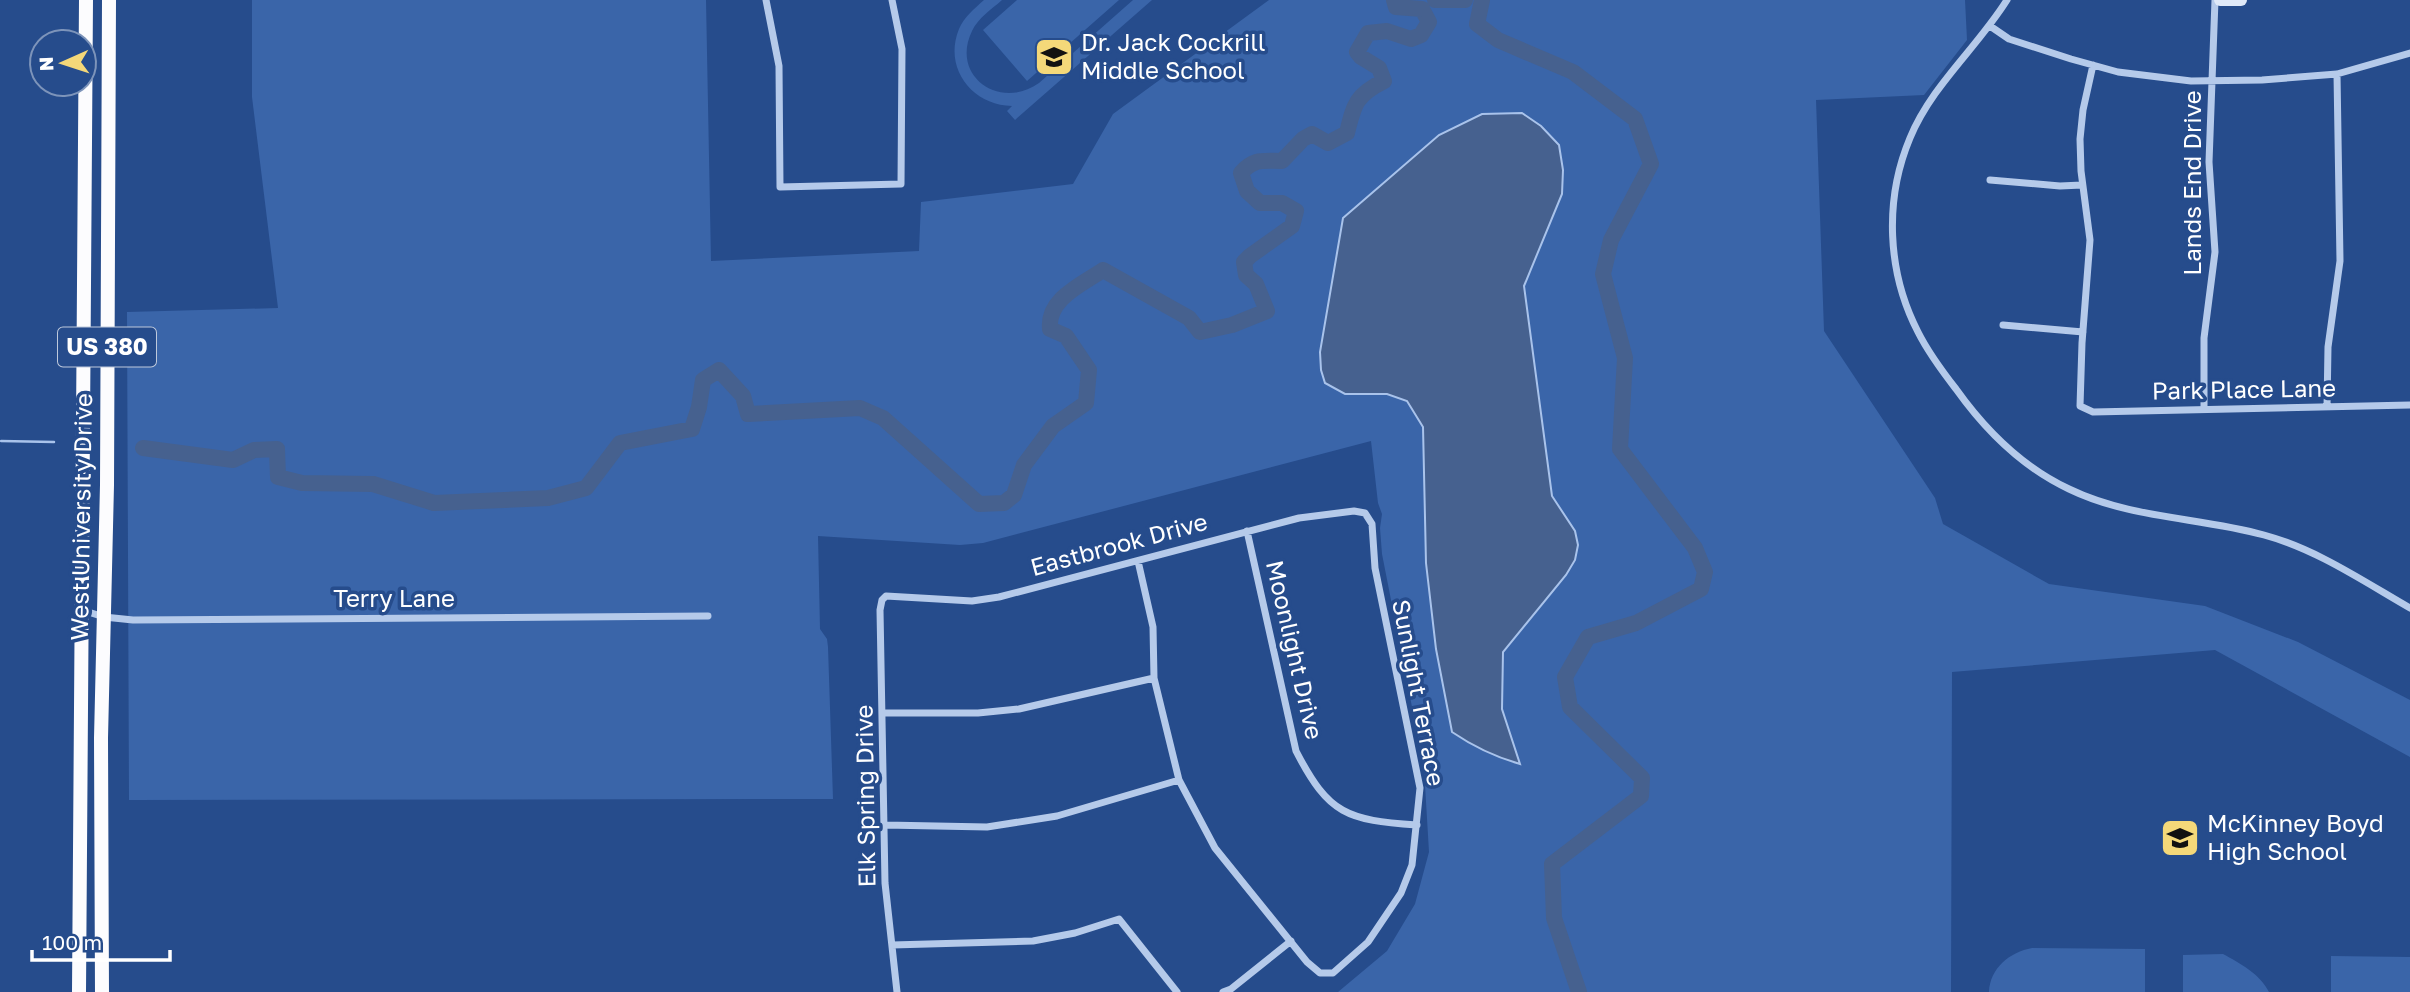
<svg xmlns="http://www.w3.org/2000/svg" width="2410" height="992" font-family="'Golos Text',sans-serif">
<style>
.green{fill:#3a65a9}
.water{fill:#46618f;stroke:#a9c3eb;stroke-width:2}
.lines{fill:none;stroke-linecap:round;stroke-linejoin:round}
.stream{stroke:#a9c3eb;stroke-width:2.5}
.river{stroke:#46618f;stroke-width:16}
.minor{stroke:#b5caea;stroke-width:7}
.secondary{stroke:#dfe9f8;stroke-width:12}
.trunk{stroke:#fcfcfe;stroke-width:14}
.labels{text-anchor:middle;stroke-width:7;stroke-linejoin:round;paint-order:stroke}
.shield{fill:#264c8c;stroke:#bec9dc;stroke-width:2}
.shield-label{font-size:23px;font-weight:bold;fill:#fff}
.poi-label{font-size:24px;fill:#fff;stroke:#264c8c;text-anchor:start}
.street-label{font-size:24px;fill:#fff;stroke:#264c8c}
</style>
<rect width="100%" height="100%" fill="#264c8c"/>
<path class="green" d="M252 0H706L711 261 919 251 921 202 1073 184 1113 114 1269 0H1965L1967 40 1924 95 1816 100 1824 331 1935 498 1943 524 2049 584 2205 606 2298 642 2410 700V757L2215 650 1952 672 1951 992H1338L1387 951 1415 904 1429 852 1424 768 1382 554 1380 528 1382 514 1378 503 1371 441 983 543 960 545 818 536 820 629 827 639 828 647 833 799 129 800 127 312 278 308 252 97Z
M984 0H1002C992 9 978 18 972 31 950 76 1000 111 1039 83L1133 0H1152L1015 120 1007 111 1012 106C972 105 943 68 959 29 964 17 974 9 984 0Z
M1017 0H1119L1027 81 983 30Z
M2032 948 2145 949V992H1989C1990 968 2010 952 2032 948Z
M2223 954C2241 964 2259 973 2269 992H2183V955Z
M2331 956 2410 957V992H2331Z"/>
<path class="water" d="M1522 113 1541 126 1559 145 1563 170 1562 194 1524 286 1552 496 1575 531 1578 545 1575 560 1566 575 1503 652 1502 709 1520 764C1495 757 1474 747 1452 732L1436 649 1426 563 1423 427 1407 401 1387 394H1345L1325 383 1321 370 1320 352 1343 218 1439 135 1482 114Z"/>
<g class="lines">
<path class="stream" d="M1 441 54 442"/>
<path class="river" d="M1435 0H1465
M1482 0 1477 24 1498 40 1573 72 1635 119 1651 164 1611 240 1603 274 1625 358 1620 449 1695 548 1705 572 1701 589 1636 623 1588 637 1565 677 1570 707 1642 778 1641 796 1552 864 1554 918 1579 992
M143 448 233 460 254 450 277 449 278 477 302 483 373 484 434 503 548 498 586 488 620 443 692 429 699 407 703 380 719 370 743 396 748 414 860 408 883 418 979 504 1004 503 1014 495 1024 465 1053 426 1086 403 1089 370 1066 336 1050 329C1047 299 1081 285 1103 270L1189 318 1200 332 1232 325 1267 311 1256 284 1246 275 1244 262 1250 256 1292 226 1296 211 1282 203H1260L1247 191 1241 173C1254 158 1263 161 1282 161L1303 139 1312 134 1328 143 1347 133C1354 104 1356 95 1384 81L1379 68 1361 57 1357 52 1368 33 1387 31 1411 39 1421 35 1429 22 1422 9 1396 7 1394 0"/>
<path class="minor" d="M766 0 779 66 780 187 901 184 902 49 892 0
M2007 0C1977 48 1932 85 1910 138 1884 200 1887 272 1918 332 1928 352 1942 371 1956 389 1986 431 2022 467 2069 489 2131 519 2199 517 2264 535 2316 549 2363 581 2410 608
M1990 26 2009 39 2071 59 2118 72 2191 81 2262 80 2337 74 2410 53
M2093 65 2083 110 2080 139 2081 171 2090 240 2082 343 2080 406 2093 412 2410 405
M1990 180 2060 186 2082 185
M2003 325 2083 332
M2327 407 2328 347 2340 261 2337 74
M2204 408V338L2215 252 2209 162 2215 0
M1247 531 1296 751C1329 815 1347 820 1417 825
M82 610 104 617 133 620 708 616
M883 713H978L1019 709 1154 678
M885 825 987 827 1057 816 1179 780
M892 945 1033 941 1075 933 1119 919 1177 992
M897 992 885 883 880 610 882 600 886 596 972 601 999 597 1299 518 1354 511 1365 513 1372 524 1375 568 1420 788 1412 865 1401 893 1368 942 1333 973H1320L1307 962 1215 848 1179 780 1154 678 1153 627 1138 561
M1223 992 1231 989 1291 941"/>
<path class="secondary" d="M2220 0H2241"/>
<path class="trunk" d="M79 992 86 0
M102 992 101 738 107 485 109 0"/>
</g>
<defs>
<g id="school-square" transform="scale(2.0125)"><rect x="-9" y="-9" width="18" height="18" rx="4" fill="#f4d879" stroke="#264c8c"/><path d="M0-5L7-2L0 1L-7-2ZM-4 1L0 2.5L4 1V4Q0 6-4 4Z" fill="#111"/></g>
</defs>
<g fill-rule="evenodd">
<use href="#school-square" x="1054" y="57"/>
<use href="#school-square" x="2180" y="838"/>
</g>
<g class="labels">
<rect class="shield" x="58" y="327.5" width="98" height="39" rx="5"/>
<g class="shield-label">
<text x="107" y="355">US 380</text>
</g>
<g class="poi-label">
<text x="1081" y="51">Dr. Jack Cockrill<tspan x="1081" dy="28">Middle School</tspan></text>
<text x="2207" y="832">McKinney Boyd<tspan x="2207" dy="28">High School</tspan></text>
</g>
<g class="street-label">
<text transform="translate(2193 183) rotate(-90)" y="8">Lands End Drive</text>
<text transform="translate(2244 390) rotate(-1)" y="8">Park Place Lane</text>
<text transform="translate(82 517) rotate(-89)" y="8">West University Drive</text>
<text transform="translate(1119 545) rotate(-15)" y="8">Eastbrook Drive</text>
<text x="394" y="607">Terry Lane</text>
<text transform="translate(1294 650) rotate(77)" y="8">Moonlight Drive</text>
<text transform="translate(1418 693) rotate(79)" y="8">Sunlight Terrace</text>
<text transform="translate(866 796) rotate(-91)" y="8">Elk Spring Drive</text>
</g>
</g>
<g transform="translate(63 63) rotate(267)"><circle r="33" fill="#264c8c" stroke="#7d94ba" stroke-width="2"/>
<path d="M0-5L12 26L0 18L-12 26Z" fill="#f4d879"/>
<text y="-10" font-size="19" font-weight="bold" text-anchor="middle" fill="#ffffff">N</text>
</g>
<path d="M32 950v10h138v-10" fill="none" stroke="#ffffff" stroke-width="3.5"/>
<text x="42" y="950" font-size="21" fill="#ffffff" stroke="#264c8c" stroke-width="5" paint-order="stroke">100 m</text>
</svg>
